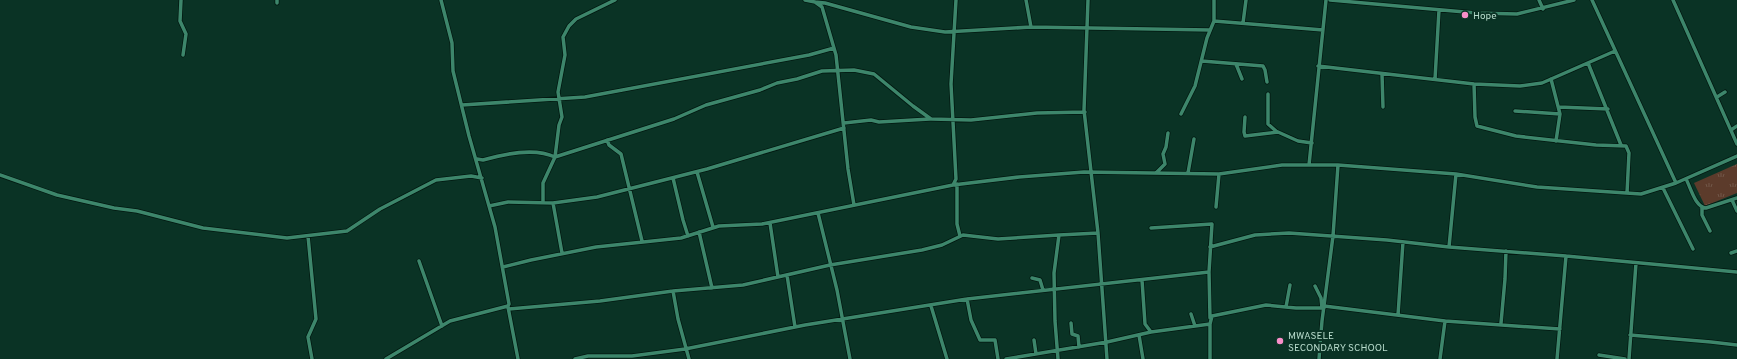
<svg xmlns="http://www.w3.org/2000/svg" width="1737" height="359" font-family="Overpass,sans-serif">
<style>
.grass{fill:url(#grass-tufts)}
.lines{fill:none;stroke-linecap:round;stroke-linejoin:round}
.street-casing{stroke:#021810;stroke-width:5}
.street{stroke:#3d866b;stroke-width:3.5}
.poi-dot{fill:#f98fc9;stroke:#0a3325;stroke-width:1.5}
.labels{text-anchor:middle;stroke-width:4;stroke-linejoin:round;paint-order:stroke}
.poi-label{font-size:10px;fill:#b8dbcc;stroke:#0a3325;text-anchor:start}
</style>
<defs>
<pattern id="grass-tufts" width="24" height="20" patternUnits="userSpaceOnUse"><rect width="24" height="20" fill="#5c3b2b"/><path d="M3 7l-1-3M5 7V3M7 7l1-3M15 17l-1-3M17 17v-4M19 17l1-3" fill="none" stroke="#715749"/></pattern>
</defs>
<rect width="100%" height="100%" fill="#0a3325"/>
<path class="grass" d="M1737 164V193L1705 206 1694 183Z"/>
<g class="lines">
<g class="street-casing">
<path id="street" d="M181 0 180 21 186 34 183 55
M805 0 815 2 822 7 836 55 848 169 854 205
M1026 0 1031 27
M1088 0 1084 110 1098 233 1107 359
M1330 0 1476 13 1517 14 1574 0
M1539 0 1543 9
M1592 0 1676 183
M1673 0 1737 144
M815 2 825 3 911 27 945 32 1031 27 1210 30
M277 3V0
M1214 21 1323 30
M1243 23 1246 0
M1202 61 1263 66 1265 70 1267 82
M1588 63 1621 145
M1236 64 1242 79
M1318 66 1474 84 1520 86 1542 83 1615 51
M1382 74 1383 107
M1435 79 1439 10
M1551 79 1560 114 1556 141
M1474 84 1475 117 1477 126 1516 136 1596 145 1626 146 1629 153 1627 193
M1268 94V124L1276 131
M1717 97 1725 92
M462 105 585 97 809 55 834 48
M1559 107 1608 109
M1515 111 1560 114
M1181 114 1195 86 1207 38 1214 21V0
M1245 117 1244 132 1245 136 1278 132 1298 141 1312 143
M844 123 871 120 879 122 930 119
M1731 130 1737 126
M607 140 609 145 621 154 642 241
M477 159 483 160C504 154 534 147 555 157L674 119 706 105 760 90 777 83 797 79 822 71 854 70 874 74 913 106 931 119 971 120 1037 113 1085 112
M1309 165 1326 0
M697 172 713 227
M1156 173 1165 164 1163 154 1166 147 1168 133
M1188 173 1194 139
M0 175 57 195 114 208 137 211 203 228 287 238 347 231 380 209 436 180 471 176 482 178
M673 178 683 220 688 236
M1686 179C1691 188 1695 207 1706 208L1737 198
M957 184V224L960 236
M953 185 956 179 951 84 956 0
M1663 188 1693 249
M1732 200 1737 211
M543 203V183L555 157 559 125 562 117 558 92 565 55 563 37 569 26 576 19 615 0
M553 203 562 253
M489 206 508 202 553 203 597 197 707 169 844 128
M1216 207 1219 174
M1702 207V215L1710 231
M818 213 837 290 850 359
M770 223 778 277
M1151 228 1212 224 1209 272 1210 318
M699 232 712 288
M1059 235 1098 233
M308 236 316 319 308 337 312 359
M1210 247 1255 235 1289 233 1387 240 1449 247 1566 256 1737 272
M1449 247 1456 174
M1731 253 1737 251
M419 261 442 326
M503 267 531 260 596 247 681 238 719 226 762 224 953 185 1019 177 1084 172 1219 174 1282 165H1338L1456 174 1537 187 1641 194 1676 183 1737 156
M787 275 795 327
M1032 278 1040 280 1043 290
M1142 280 1145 324 1151 332
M1315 286 1321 298 1322 308
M673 291 678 319 689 359
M967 299 971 320 980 340H995L998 359
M931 306 947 359
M1324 306 1445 321 1560 329
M508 307 518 359
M1286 307 1290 285
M509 309 600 301 673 291 743 285 830 265 922 250 942 245 963 235 998 239 1059 235 1054 273 1055 321 1058 359
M1191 314 1195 326
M1398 315 1403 242
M1071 323 1072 334 1078 336 1079 347
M1501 323 1505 279 1506 251
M1139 335 1143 359
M1630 335 1711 342 1737 345
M1034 340 1036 354
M1599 355 1625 359
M386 359 450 321 508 306 509 304 495 227 469 136 453 71 452 43 441 0
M575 359 588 356H632L685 349 805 325 967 299 1209 272
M1006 359 1107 342 1151 332 1210 324
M1210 359V324L1212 316 1266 305 1296 308H1324
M1319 359 1322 321 1333 236 1338 165
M1440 359 1445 321
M1557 359 1566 256
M1629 359 1636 263"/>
</g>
<use href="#street" class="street"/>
</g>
<g class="poi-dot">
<circle cx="1465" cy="15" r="4"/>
<circle cx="1280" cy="341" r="4"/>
</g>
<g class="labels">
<g class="poi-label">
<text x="1473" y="19">Hope</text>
<text x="1288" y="339">MWASELE<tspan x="1288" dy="12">SECONDARY SCHOOL</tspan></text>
</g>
</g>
</svg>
